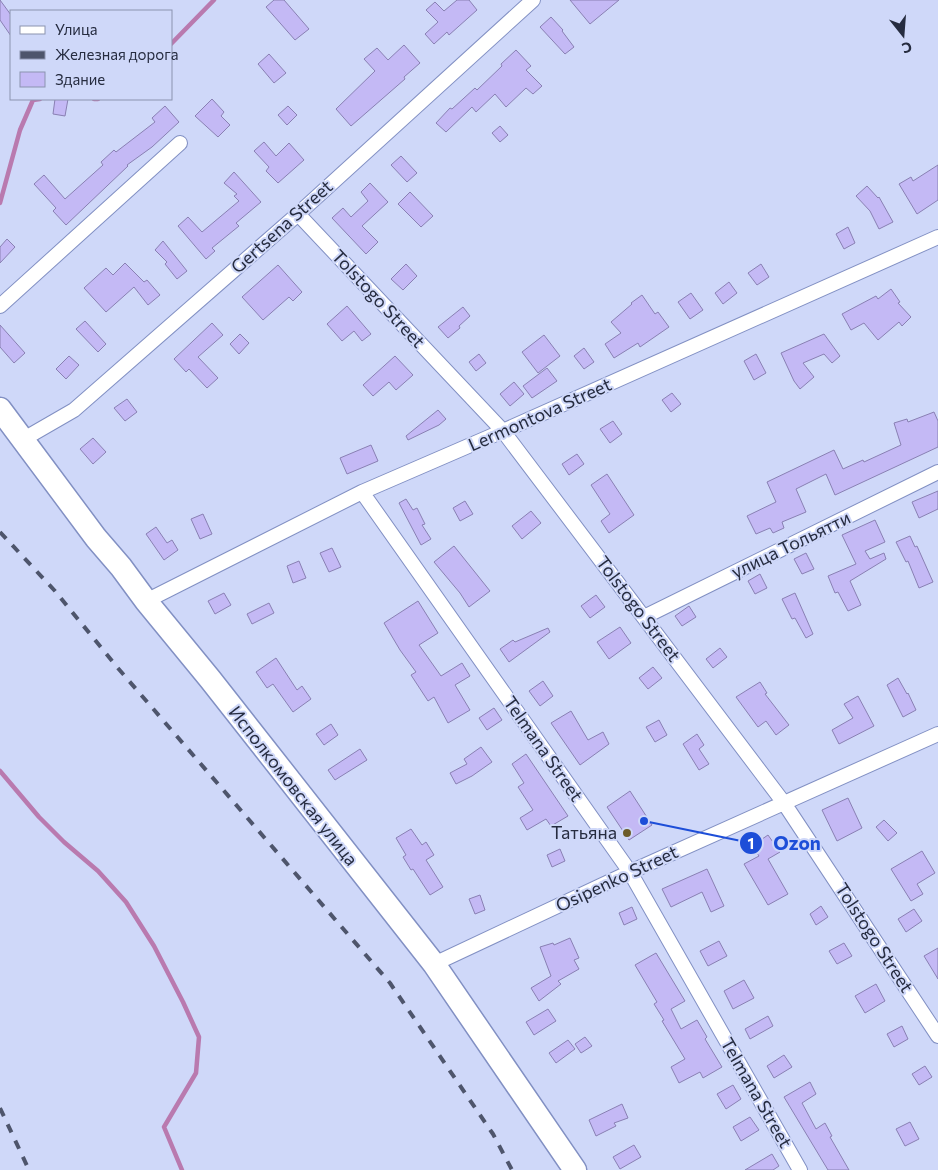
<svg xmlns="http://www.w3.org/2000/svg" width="938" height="1170" font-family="Commissioner,sans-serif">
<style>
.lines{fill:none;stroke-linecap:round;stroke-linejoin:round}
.stream{stroke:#b97aaf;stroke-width:4.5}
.building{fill:#c4b9f5;stroke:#8980b3}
.minor-casing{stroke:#8290c3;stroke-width:16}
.primary-casing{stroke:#8290c3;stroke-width:25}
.minor{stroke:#fff;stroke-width:14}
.primary{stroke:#fff;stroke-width:22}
.rail{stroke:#4e556c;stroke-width:4;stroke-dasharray:9 9;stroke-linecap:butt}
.poi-dot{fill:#6c5c2a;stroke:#cfd8f9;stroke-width:2}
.labels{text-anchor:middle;stroke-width:4;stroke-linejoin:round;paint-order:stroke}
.street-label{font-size:18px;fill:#262c40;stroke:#cfd8f9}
.poi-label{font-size:18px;fill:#262c40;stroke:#cfd8f9;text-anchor:end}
.leader{fill:none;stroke:#1d4ed8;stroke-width:2}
.callout-dot{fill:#1d4ed8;stroke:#cfd8f9;stroke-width:2}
.mark-label{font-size:15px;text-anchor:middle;font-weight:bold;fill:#fff}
.callout-label{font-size:19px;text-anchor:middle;font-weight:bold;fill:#1d4ed8;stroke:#cfd8f9;stroke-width:4;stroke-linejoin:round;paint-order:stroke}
</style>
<rect width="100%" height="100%" fill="#cfd8f9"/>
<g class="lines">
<path class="stream" d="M171 44 214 0
M94 99H98
M0 203 20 130 33 100 40 99
M0 771 39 817 64 842 98 871 126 902 154 946 183 1002 199 1037 196 1073 164 1127 182 1170"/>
</g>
<path class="building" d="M0 0 11 15V36L0 20Z
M274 0H284L309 29 295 40 266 7Z
M457 0H469L477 10 449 35 447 32 434 44 425 34 438 22 426 10 435 2 444 11Z
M570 0H619L590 24Z
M551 17 563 30 562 31 574 47 565 54 540 27Z
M404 45 420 63 404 77 405 79 351 126 336 109 375 71 364 59 377 48 388 60Z
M516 50 531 66 526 70 542 86 533 94 526 88 506 107 495 94 476 112 472 107 446 132 436 123 450 108 452 109 475 88 477 90 502 66 501 64Z
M269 54 286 73 274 83 258 64Z
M55 99H68L65 116 53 114Z
M212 99 224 112 221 116 230 125 218 137 195 116Z
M165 106 179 122 152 147 127 165 128 166 66 225 53 211 56 208 34 184 44 175 65 199 103 165 101 162 114 150 116 152 155 122 152 118Z
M288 106 297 115 287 125 278 115Z
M500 126 508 135 500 142 492 133Z
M264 142 276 156 289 143 304 160 278 183 266 171 269 167 254 151Z
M401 156 417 173 407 182 391 165Z
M938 165V200L917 214 899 184 911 177 913 181Z
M234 172 261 202 236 223 239 226 212 248 215 251 206 259 178 226 188 217 202 232 239 201 234 196 237 194 224 183Z
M370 183 388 202 362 226 378 242 366 254 332 218 343 208 351 217 368 201 361 192Z
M867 186 878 198 879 197 893 222 879 229 870 211 856 196Z
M410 192 433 216 421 227 398 204Z
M848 227 855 243 844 249 836 234Z
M7 239 15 247 0 263V247Z
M163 241 187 271 177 279 165 264 167 262 155 250Z
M125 263 144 282 147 280 160 295 148 305 134 287 106 312 84 288 106 268 113 275Z
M406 264 417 276 403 290 391 279Z
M761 264 769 277 757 285 748 273Z
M278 265 302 292 293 301 289 297 263 320 242 297Z
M729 282 737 293 723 304 715 293Z
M891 289 900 302 898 303 911 317 902 326 899 322 878 340 864 323 851 330 842 314 876 296 878 299Z
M691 293 703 310 690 319 678 302Z
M642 295 655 314 658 312 669 327 640 347 638 343 614 358 605 344 621 333 611 322 632 304 631 303Z
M347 306 371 334 362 341 354 331 342 341 327 324Z
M463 307 470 316 459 326 460 328 448 338 438 327Z
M85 321 106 344 98 352 76 329Z
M212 323 223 335 198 357 218 378 207 388 189 369 186 372 174 359Z
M0 325 25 353 14 363 0 347Z
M240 334 249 343 239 354 230 344Z
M824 334 840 356 832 363 824 354 803 363 814 377 800 389 794 381 781 353Z
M544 335 560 356 538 373 522 352Z
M584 348 594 362 584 369 574 356Z
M479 354 486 363 476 371 469 362Z
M756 354 766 373 754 380 744 361Z
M69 356 79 365 66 379 56 369Z
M395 356 413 375 396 390 389 382 373 396 363 385Z
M547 368 557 381 532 398 523 386Z
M514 382 524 394 510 406 500 394Z
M672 393 681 404 671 412 662 400Z
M127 399 137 412 125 421 114 408Z
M438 410 446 419 439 425 408 440 406 436Z
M934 412 938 421V447L835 495 826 474 796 489 806 512 782 522 784 528 773 533 770 528 756 534 747 516 776 502 767 482 834 450 843 469 863 460 864 462 901 445 894 423 907 419 908 422Z
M613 421 622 434 610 443 600 429Z
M93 438 106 452 93 464 80 449Z
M371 445 378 461 347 474 340 458Z
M577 454 584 464 569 475 562 464Z
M607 474 634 515 609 533 601 521 610 514 591 485Z
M938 491V509L919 518 912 502Z
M406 499 413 510 417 508 425 524 422 525 431 539 421 545 399 503Z
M465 501 473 514 460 521 453 508Z
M531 511 541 523 522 539 512 526Z
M203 514 212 534 200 539 191 519Z
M875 520 885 542 865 551 870 559 884 553 886 559 850 581 861 605 848 611 838 592 835 593 828 576 856 564 842 535Z
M156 527 167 543 172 540 178 550 164 560 146 534Z
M910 536 915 547 917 546 933 582 919 588 908 561 906 562 896 542Z
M454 546 490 591 469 607 460 593 434 562Z
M332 548 341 567 329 572 320 553Z
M806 553 814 569 802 574 794 559Z
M299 561 306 578 293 583 287 566Z
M760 574 767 588 755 594 748 581Z
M224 593 231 605 215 614 208 601Z
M795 593 813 634 806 638 795 618 792 619 782 599Z
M596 595 605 607 590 618 581 606Z
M418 601 438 633 419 645 441 676 462 663 470 676 455 685 470 710 448 723 434 697 428 701 411 675 416 672 400 650 384 623Z
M269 603 274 613 252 624 247 614Z
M689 606 696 617 682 626 675 616Z
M620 627 631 643 609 659 597 642Z
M548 628 550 632 509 662 500 649 513 640 515 642Z
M720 648 727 657 713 668 706 659Z
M276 658 297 690 302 686 311 699 293 712 273 684 267 688 256 672Z
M653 667 662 678 648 689 639 678Z
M898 678 907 694 908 693 916 710 903 717 887 685Z
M543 681 553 696 540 706 529 691Z
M760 682 767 693 765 694 789 725 776 735 766 721 758 727 736 697Z
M858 696 874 726 839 744 832 730 853 718 844 704Z
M494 708 502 720 487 730 479 718Z
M571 711 588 740 603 732 609 744 580 765 551 723Z
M659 720 667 735 655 742 646 727Z
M331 724 338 735 324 745 316 734Z
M697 734 704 745 699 749 709 764 699 770 683 744Z
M481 747 492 762 472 776 456 784 450 773 467 764 464 759Z
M360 749 367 760 335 780 328 770Z
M526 754 568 816 551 826 546 819 527 830 520 818 533 810 518 787 524 783 512 764Z
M630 791 652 825 629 840 607 807Z
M848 798 862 828 837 841 822 810Z
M884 820 897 833 888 841 876 827Z
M411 829 422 845 426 842 434 855 426 860 443 887 430 895 413 869 411 870 403 857 406 855 396 838Z
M768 835 780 852 768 859 788 894 768 905 744 864 759 856 752 846Z
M560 849 565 861 552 867 547 855Z
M922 851 935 873 917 884 923 894 911 901 891 869Z
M707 869 724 906 711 912 702 892 671 907 662 889Z
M480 895 485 910 475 914 469 899Z
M821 906 828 917 816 925 810 914Z
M632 907 637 919 624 925 619 913Z
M914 909 922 921 906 932 898 919Z
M570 938 579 958 574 960 579 969 558 981 561 984 539 1001 531 988 551 976 540 947 553 943 554 945Z
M719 941 727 956 708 966 700 951Z
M844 943 852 956 837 964 829 951Z
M938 948V979L924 956Z
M656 953 685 1001 671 1009 681 1029 697 1020 707 1037 705 1039 722 1067 703 1078 700 1072 679 1083 671 1067 685 1059 662 1021 664 1020 654 1004 657 1002 635 965Z
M744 980 754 998 733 1009 724 991Z
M876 984 885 1001 865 1013 855 996Z
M548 1009 556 1021 534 1035 526 1022Z
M768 1016 773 1026 750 1039 745 1029Z
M902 1026 908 1039 894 1047 887 1034Z
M585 1037 592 1046 581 1053 575 1044Z
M568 1040 575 1049 556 1063 549 1053Z
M784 1055 792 1067 774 1078 767 1066Z
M925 1066 932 1077 919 1085 912 1074Z
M810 1082 816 1094 802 1103 816 1129 825 1123 832 1136 830 1137 849 1170H828L784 1097Z
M733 1085 741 1099 726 1109 717 1094Z
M622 1104 628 1118 614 1123 616 1126 596 1136 589 1120Z
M750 1117 759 1130 741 1141 733 1127Z
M910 1122 919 1139 905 1146 896 1129Z
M634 1145 641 1157 620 1169 613 1157Z
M772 1154 779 1166 773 1170H745Z"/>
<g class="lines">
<g class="minor-casing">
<path id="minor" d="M298 214 503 431 784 803 938 1036
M0 306 180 143
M22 440 74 410 298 214 533 0
M362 492 630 872 800 1170
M146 601 362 492 503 431 938 237
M644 617 938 472
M434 964 630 872 938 734"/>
</g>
<g class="primary-casing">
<path id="primary" d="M0 409 96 538 121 567 146 601 210 679 434 964 575 1170"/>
</g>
<use href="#minor" class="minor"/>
<use href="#primary" class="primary"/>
<path class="rail" d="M0 532 55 591 117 667 390 983 493 1134 512 1170
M0 1108 29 1170"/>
</g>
<circle class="poi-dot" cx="627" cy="833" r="5"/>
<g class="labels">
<g class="street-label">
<text transform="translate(282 227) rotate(-42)" y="6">Gertsena Street</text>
<text transform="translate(378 299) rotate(47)" y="6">Tolstogo Street</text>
<text transform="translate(540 415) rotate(-24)" y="6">Lermontova Street</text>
<text transform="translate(791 545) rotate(-26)" y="6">улица Тольятти</text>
<text transform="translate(638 609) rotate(53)" y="6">Tolstogo Street</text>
<text transform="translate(543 749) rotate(55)" y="6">Telmana Street</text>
<text transform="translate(293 786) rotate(52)" y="6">Исполкомовская улица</text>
<text transform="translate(617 879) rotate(-25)" y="6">Osipenko Street</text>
<text transform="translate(874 938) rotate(57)" y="6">Tolstogo Street</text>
<text transform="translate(756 1093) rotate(60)" y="6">Telmana Street</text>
</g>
<g class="poi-label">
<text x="617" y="839">Татьяна</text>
</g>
</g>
<path class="leader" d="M644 821L751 843"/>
<g class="callout-dot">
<circle cx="644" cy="821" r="5"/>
<circle cx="751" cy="843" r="12"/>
</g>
<g class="mark-label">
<text x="751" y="849">1</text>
</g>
<g class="callout-label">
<text x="797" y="850">Ozon</text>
</g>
<rect x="10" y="10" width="162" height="90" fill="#cfd8f9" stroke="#8b93af"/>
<rect x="20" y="26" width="25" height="8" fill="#ffffff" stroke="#8b93af"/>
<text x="55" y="35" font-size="15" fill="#262c40">Улица</text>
<rect x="20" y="51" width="25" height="8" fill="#4e556c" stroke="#8b93af"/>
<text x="55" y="60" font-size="15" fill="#262c40">Железная дорога</text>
<rect x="20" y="72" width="25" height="15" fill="#c4b9f5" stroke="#8b93af"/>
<text x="55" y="85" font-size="15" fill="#262c40">Здание</text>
<g transform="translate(903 35) rotate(163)" stroke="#cfd8f9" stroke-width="4" paint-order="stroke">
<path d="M0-4L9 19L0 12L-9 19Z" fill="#262c40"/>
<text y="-8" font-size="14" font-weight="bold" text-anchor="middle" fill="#262c40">С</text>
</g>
</svg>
